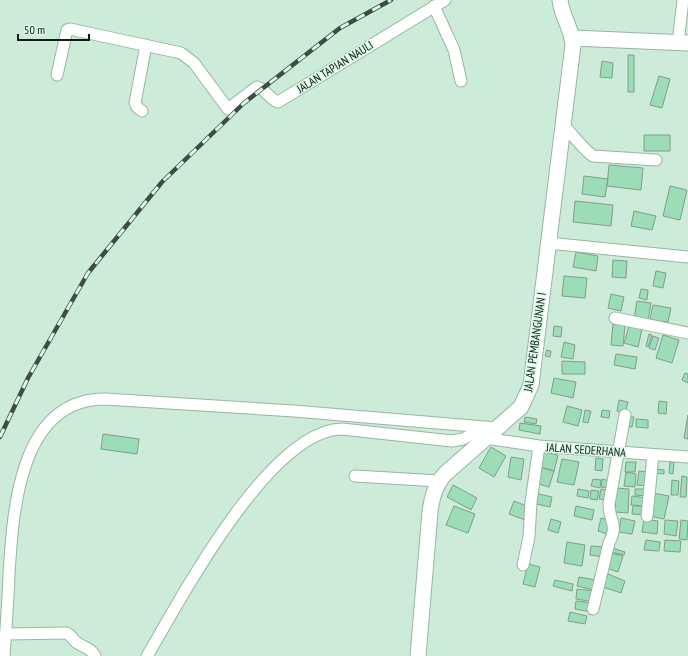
<svg xmlns="http://www.w3.org/2000/svg" width="688" height="656" font-family="'PT Sans Narrow',sans-serif">
<style>
.building{fill:#9cddb8;stroke:#809d8c}
.lines{fill:none;stroke-linecap:round;stroke-linejoin:round}
.minor-casing{stroke:#98b5a4;stroke-width:13}
.secondary-casing{stroke:#98b5a4;stroke-width:17}
.minor{stroke:#fff;stroke-width:11}
.secondary{stroke:#fff;stroke-width:15}
.rail-casing{stroke:#3d4d44;stroke-width:4.5}
.rail{stroke:#d9f8e6;stroke-width:3;stroke-dasharray:9;stroke-linecap:butt}
.labels{text-anchor:middle;stroke-width:3;stroke-linejoin:round;paint-order:stroke}
.street-label{font-size:12px;fill:#121d17;stroke:#d9f8e6}
</style>
<rect width="100%" height="100%" fill="#ccebd8"/>
<path class="building" d="M628 55H634V92H628Z
M602 61 613 63 612 78 600 77Z
M659 76 670 79 662 108 650 105Z
M644 135H670V151H644Z
M609 165 643 168 641 190 607 186Z
M584 176 608 179 605 197 582 194Z
M670 186 687 190 680 220 663 216Z
M575 201 613 205 611 226 573 222Z
M634 211 656 216 652 230 631 226Z
M576 252 598 256 596 271 573 267Z
M613 260 627 261 626 278 612 277Z
M656 271 666 273 663 288 653 286Z
M564 276 587 278 585 298 562 296Z
M641 289 648 290 647 300 639 298Z
M611 294 624 297 621 311 608 308Z
M637 301 651 303 648 321 634 319Z
M653 305 671 308 668 322 663 321 662 325 655 324V320L650 319Z
M613 324 625 325 623 346 611 345Z
M554 326 562 327 561 337 553 336Z
M629 326 642 329 638 347 624 343Z
M649 334 652 335 648 347 646 346Z
M663 335 679 340 672 363 656 358Z
M653 336 659 338 655 350 649 348Z
M564 342 575 345 573 359 561 357Z
M547 350 551 351 550 357 545 356Z
M616 354 637 357 635 369 614 365Z
M562 361 585 362V374H562Z
M685 373 688 374V383L682 380Z
M554 378 576 382 573 398 551 393Z
M619 400 628 402 625 413 617 411Z
M659 401 667 402 666 414 658 413Z
M567 406 582 410 578 426 563 422Z
M585 410 591 411 588 423 583 422Z
M602 410 610 411 609 418 601 417Z
M688 415V439L684 438Z
M627 416 634 417 632 427 626 426Z
M525 417 537 419 536 424 524 422Z
M636 419 648 420V428L636 427Z
M520 423 541 426 540 434 519 430Z
M103 434 139 439 137 454 101 449Z
M491 447 506 456 494 477 479 468Z
M544 452 558 455 554 471 540 467Z
M511 457 524 459 521 480 508 477Z
M596 458 603 459 602 471 595 470Z
M562 459 579 462 574 485 557 482Z
M626 462H636L635 472H625Z
M670 462H674L673 474 669 473Z
M540 467 554 471 549 487 535 483Z
M656 469 664 470V474L656 473Z
M639 471 649 472 647 486 637 485Z
M626 472 636 474 635 487 624 486Z
M682 476 687 477 686 497H680Z
M593 479 601 480 600 488 591 486Z
M602 479 610 481 609 488 601 487Z
M672 480 679 481 678 495H671Z
M453 485 477 498 471 510 447 497Z
M616 488 629 489 628 513 615 512Z
M578 489 589 491 588 498 577 496Z
M601 489 608 490 607 500 599 499Z
M635 489H647V496L635 495Z
M591 490 599 491 597 500 590 499Z
M535 493 552 497 550 507 532 503Z
M653 493 669 496 664 519 649 516Z
M632 496 647 498 646 506 631 505Z
M514 501 529 507 525 520 509 514Z
M454 506 475 514 468 533 446 525Z
M576 506 594 510 592 520 574 516Z
M633 506H647V515L632 514Z
M601 518 611 520 607 534 598 531Z
M621 518 635 521 632 534 619 532Z
M551 519 561 522 558 533 548 530Z
M644 519 658 521 657 534 642 532Z
M665 520 678 521 676 536 664 534Z
M681 520 688 521 687 540 679 539Z
M646 540 660 542 659 551 644 550Z
M665 540 681 541 680 552 664 551Z
M567 542 585 545 582 566 564 563Z
M591 546 605 547 604 557 590 555Z
M612 548 625 552 624 555 611 552Z
M610 553 623 556 618 572 606 568Z
M528 564 540 567 535 587 523 584Z
M608 574 625 581 621 593 603 587Z
M579 577 596 580 594 590 577 586Z
M555 580 573 584 572 591 553 586Z
M577 589 595 591 594 602 576 599Z
M576 601 592 603 591 612 575 609Z
M570 612 587 616 585 624 568 621Z"/>
<g class="lines">
<g class="minor-casing">
<path id="minor" d="M434 6 454 50 461 81
M678 43 683 0
M57 75 67 30 70 29 181 53 194 63 228 109 257 87C266 89 269 99 278 102L445 0
M142 111 137 107 135 103 146 45
M563 125C572 134 584 150 593 156L656 160
M548 243 688 257
M615 318 688 333
M485 438 539 446 688 457
M355 476 439 481
M647 516 653 455
M523 565 529 537 531 502 539 446
M593 609 609 543C619 523 609 523 609 504L625 415
M6 634 66 633C72 635 72 639 76 642 84 648 90 647 95 656
M4 656C6 629 8 601 9 574 13 511 19 399 105 399L294 411 497 428
M147 656C181 599 269 430 342 429L452 441 463 439 485 427"/>
</g>
<g class="secondary-casing">
<path id="secondary" d="M573 38 688 43
M418 656 430 512C432 497 435 485 445 474L521 407 531 385 573 45C572 29 562 17 560 0"/>
</g>
<use href="#minor" class="minor"/>
<use href="#secondary" class="secondary"/>
<g class="rail-casing">
<path id="rail" d="M0 437 28 378 88 273 162 182 244 103 340 28 391 0"/>
</g>
<use href="#rail" class="rail"/>
</g>
<g class="labels">
<g class="street-label">
<text transform="translate(335 67) rotate(-32)" y="4">JALAN TAPIAN NAULI</text>
<text transform="translate(535 342) rotate(-82)" y="4">JALAN PEMBANGUNAN I</text>
<text transform="translate(586 450) rotate(4)" y="4">JALAN SEDERHANA</text>
</g>
</g>
<path d="M18 34v6h71v-6" fill="none" stroke="#121d17" stroke-width="2"/>
<text x="24" y="34" font-size="12" fill="#121d17" stroke="#d9f8e6" stroke-width="3" paint-order="stroke">50 m</text>
</svg>
